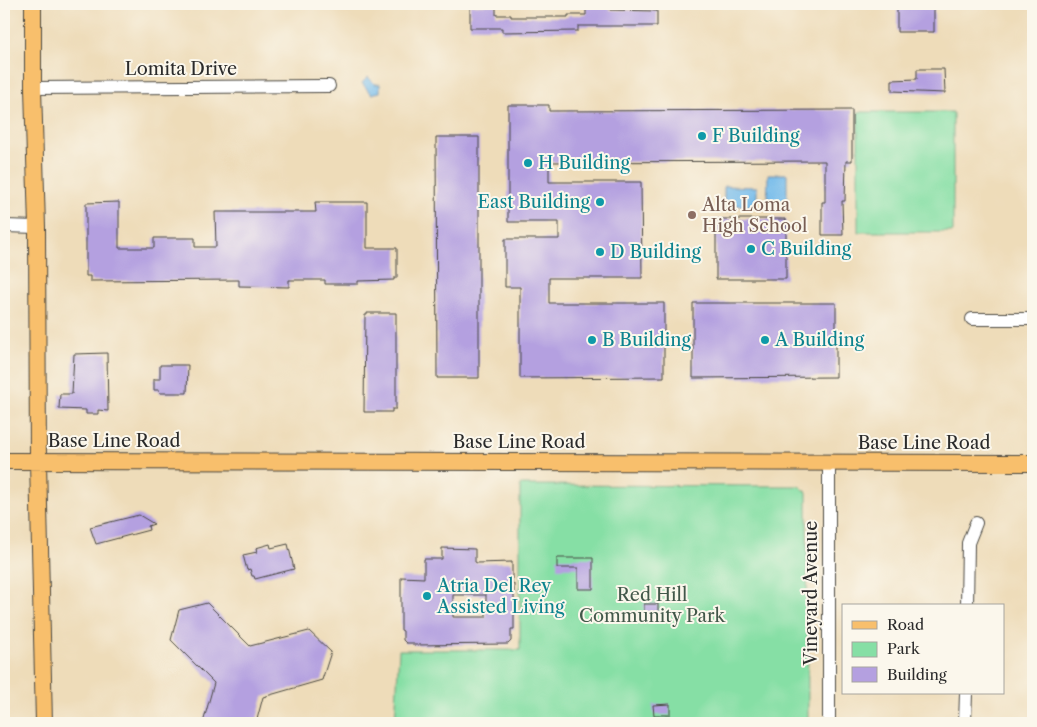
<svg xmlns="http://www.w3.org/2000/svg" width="1037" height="727" font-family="'Libre Caslon Text',serif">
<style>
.green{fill:#86dfa5;stroke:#588568}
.water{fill:#74bbeb;stroke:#50738b}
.building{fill:#b4a0e0;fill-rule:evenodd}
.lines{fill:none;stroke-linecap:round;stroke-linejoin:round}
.minor-casing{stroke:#484640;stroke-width:14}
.major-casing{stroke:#484640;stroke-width:18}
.minor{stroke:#fff;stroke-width:12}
.major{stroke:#f8bf6c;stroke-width:16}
.culture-dot{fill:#0f9aa8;stroke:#fbf7ec;stroke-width:2}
.education-dot{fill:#8d6e63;stroke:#fbf7ec;stroke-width:2}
.labels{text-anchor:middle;stroke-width:4;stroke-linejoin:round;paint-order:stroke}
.street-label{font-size:18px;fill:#2b2b2b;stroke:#fbf7ec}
.culture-label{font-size:18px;fill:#0d838f;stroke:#fbf7ec;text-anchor:start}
.education-label{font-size:18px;fill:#785e54;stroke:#fbf7ec;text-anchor:start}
.park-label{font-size:18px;fill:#42584a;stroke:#fbf7ec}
</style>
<rect width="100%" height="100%" fill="#fbf7ec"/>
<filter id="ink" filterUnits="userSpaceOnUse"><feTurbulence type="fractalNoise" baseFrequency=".02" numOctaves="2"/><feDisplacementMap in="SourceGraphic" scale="10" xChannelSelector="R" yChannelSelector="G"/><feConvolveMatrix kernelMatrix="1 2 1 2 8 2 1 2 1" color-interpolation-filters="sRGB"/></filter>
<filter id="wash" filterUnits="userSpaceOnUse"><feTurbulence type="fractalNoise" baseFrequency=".0096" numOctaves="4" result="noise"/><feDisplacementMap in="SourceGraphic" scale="20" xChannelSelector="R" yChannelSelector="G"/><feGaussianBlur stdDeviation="1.12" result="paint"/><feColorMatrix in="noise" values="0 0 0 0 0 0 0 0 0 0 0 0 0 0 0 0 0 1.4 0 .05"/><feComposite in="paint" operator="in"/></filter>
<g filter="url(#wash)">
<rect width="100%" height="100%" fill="#eedcb9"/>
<path class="green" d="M858 112H953V232H858Z
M520 485 799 486 807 492 808 723H395L399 650H520Z"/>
<path class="water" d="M368 77 375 84H380V92L371 94 362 83Z
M768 174H787V210H767Z
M724 186 757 187V206L724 205Z"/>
<g id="blocks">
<path class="building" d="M470 5H496V15H511V17H568V15H586V5L610 6V10L657 11V26H578V31L502 32V28H470Z
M897 8H934V32H897Z
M917 69H944L945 93 892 91V80L917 79Z
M508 105H549V111L852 110V161H846L845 201H842L843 235H822V202H825V161L549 162V182H641L642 278H549V303H664V377L520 378V287H505V239H559V222H508Z
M436 137H479V378H437Z
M119 202V248H154V238H195V247H216L215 212H316L315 202H367V248H397V278H394V280L358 281V284H325V280H289V287L239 286V280L90 281V276H86V203Z
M716 219H786V279H716Z
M693 303H836V377L693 378Z
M367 313H396V409H392V412H364L365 315H367Z
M107 353 108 411 98 410V414H86V410L59 409 60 394H72L74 354Z
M160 365H188L187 393H160L159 390H154V379H160Z
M139 515 154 524 148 526 149 530 96 544 90 527Z
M270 544 271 548 288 544 294 569 255 579 254 576H252L250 569 247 570 243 555 257 552 256 548Z
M442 548 475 549V562L477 563 512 562V584H514V629H511V641L508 644 413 645V643H406L403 640V631L401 630V577L424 578V559H442ZM453 595H486V617H453Z
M557 558H593V589H578V568H557Z
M207 603 250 646 309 631 331 652 322 680 263 697 256 723H203L214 683 171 640 179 610Z
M644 604H658V619L644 620Z
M670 704V715H654L653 705Z"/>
</g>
</g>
<g filter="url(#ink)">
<use href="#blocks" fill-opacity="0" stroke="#484640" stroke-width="1"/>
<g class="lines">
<g class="minor-casing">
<path id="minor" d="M33 88 329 86
M4 226 37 227
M972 319H1033
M829 463V723
M967 606 968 543 976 523
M965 723 966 693"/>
</g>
<g class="major-casing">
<path id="major" d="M33 4V88L37 227 38 461 44 723
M4 461 1033 463"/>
</g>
<use href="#minor" class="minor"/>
<use href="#major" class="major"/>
</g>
</g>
<g class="culture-dot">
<circle cx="702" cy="136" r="5"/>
<circle cx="528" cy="163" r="5"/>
<circle cx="600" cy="202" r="5"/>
<circle cx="751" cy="249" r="5"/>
<circle cx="600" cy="252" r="5"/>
<circle cx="592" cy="340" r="5"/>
<circle cx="765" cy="340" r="5"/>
<circle cx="427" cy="596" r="5"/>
</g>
<circle class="education-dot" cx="692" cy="215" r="5"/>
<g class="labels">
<g class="street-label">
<text x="181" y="75">Lomita Drive</text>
<text x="114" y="447">Base Line Road</text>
<text x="519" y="448">Base Line Road</text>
<text x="924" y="449">Base Line Road</text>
<text transform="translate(811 593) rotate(-90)" y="6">Vineyard Avenue</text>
</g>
<g class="culture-label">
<text x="712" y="142">F Building</text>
<text x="538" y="169">H Building</text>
<text x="590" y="208" text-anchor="end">East Building</text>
<text x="761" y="255">C Building</text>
<text x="610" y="258">D Building</text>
<text x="602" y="346">B Building</text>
<text x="775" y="346">A Building</text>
<text x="437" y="592">Atria Del Rey<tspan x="437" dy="21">Assisted Living</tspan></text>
</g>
<g class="education-label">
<text x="702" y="211">Alta Loma<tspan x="702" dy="21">High School</tspan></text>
</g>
<g class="park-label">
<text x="652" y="601">Red Hill<tspan x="652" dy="21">Community Park</tspan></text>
</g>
</g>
<rect width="1037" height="727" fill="none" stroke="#fbf7ec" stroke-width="20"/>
<rect x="842" y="604" width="162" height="90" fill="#fbf7ec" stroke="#a8a59f"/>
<rect x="852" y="621" width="25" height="8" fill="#f8bf6c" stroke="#a8a59f"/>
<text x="887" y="630" font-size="15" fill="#2b2b2b">Road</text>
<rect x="852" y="642" width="25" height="15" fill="#86dfa5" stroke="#a8a59f"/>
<text x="887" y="654" font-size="15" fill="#2b2b2b">Park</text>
<rect x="852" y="667" width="25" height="15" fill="#b4a0e0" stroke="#a8a59f"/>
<text x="887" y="680" font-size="15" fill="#2b2b2b">Building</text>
</svg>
